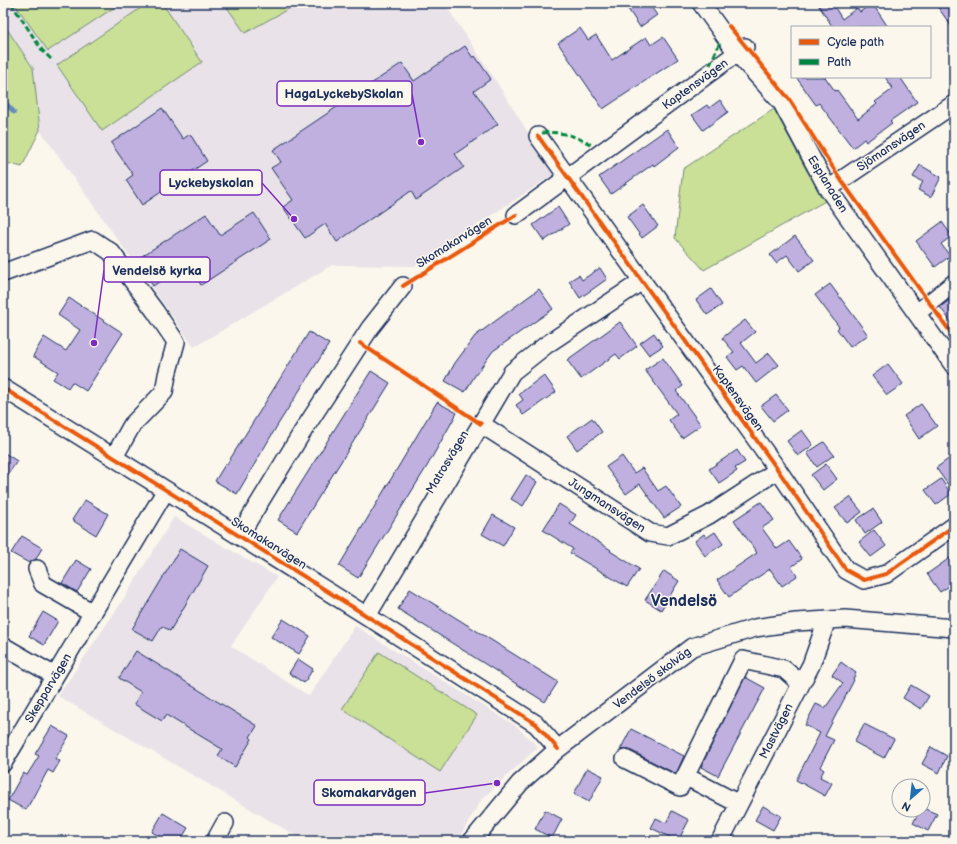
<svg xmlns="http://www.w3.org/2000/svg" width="957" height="844" font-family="'Balsamiq Sans',sans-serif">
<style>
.built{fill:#e9e2e8}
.green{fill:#c9e096;stroke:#72887a}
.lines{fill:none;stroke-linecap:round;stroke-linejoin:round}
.stream{stroke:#658cb8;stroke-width:4.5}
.building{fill:#c0b0e0;stroke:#1b2f5e}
.minor-casing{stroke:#1b2f5e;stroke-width:20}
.minor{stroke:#fbf7ec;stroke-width:17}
.quiet{stroke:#00873e;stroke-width:3;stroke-dasharray:6 3;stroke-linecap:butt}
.cycleway-casing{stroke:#fbf7ec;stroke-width:6}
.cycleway{stroke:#e8590c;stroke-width:4}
.labels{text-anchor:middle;stroke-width:3;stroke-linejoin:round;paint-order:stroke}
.street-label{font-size:12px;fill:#1b2f5e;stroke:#fbf7ec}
.district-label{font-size:16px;font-weight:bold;fill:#1b2f5e;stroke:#fbf7ec}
.leader{fill:none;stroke:#7b2cbf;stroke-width:1.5}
.callout-dot{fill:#7b2cbf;stroke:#fbf7ec;stroke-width:1.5}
.callout{fill:#fbf7ec;stroke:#7b2cbf;stroke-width:1.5}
.callout-label{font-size:13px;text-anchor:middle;font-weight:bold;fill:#1b2f5e}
</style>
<rect width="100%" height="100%" fill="#fbf7ec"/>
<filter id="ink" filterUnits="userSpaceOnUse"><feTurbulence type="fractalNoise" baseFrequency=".025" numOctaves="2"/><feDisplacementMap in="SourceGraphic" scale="8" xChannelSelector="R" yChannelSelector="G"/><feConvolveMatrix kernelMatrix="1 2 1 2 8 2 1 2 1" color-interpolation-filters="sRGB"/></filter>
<g filter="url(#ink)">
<path class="built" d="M3 3H224L245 32 299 3H444L494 78 554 174 415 266 332 265 194 347 40 130 33 68 3 23Z
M174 517 277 577 231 646 309 696 355 626 516 726 538 747 482 799 457 841H305L58 696 123 600Z"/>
<path class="green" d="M14 3H121L48 51Z
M148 3H162L202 62 102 131 57 65Z
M224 3H299L245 33Z
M3 23 33 68 40 130 22 167 3 162Z
M774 109 807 171 827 200 704 270 675 238 683 169Z
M379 652 477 715 440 772 342 709Z"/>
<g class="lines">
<path class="stream" d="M3 100 14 112"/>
</g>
<path class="building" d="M624 3H648L657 15 640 27Z
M817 3H832L842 19 857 8 860 12 872 3 888 27H831L832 26Z
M935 3H954V30Z
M580 28 588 40 596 35 612 60 646 37 651 45 663 37 678 59 603 109 558 43Z
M465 46 473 58 475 56 491 79 474 91 498 124 455 154 464 167 416 200 411 191 337 242 325 224 305 238 283 207 293 200 271 168 281 162 273 150 402 63 414 81Z
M796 77H825L835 91 837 90 858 119 877 104 875 102 893 89 885 77H900L917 102 890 121 892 123 866 142 864 139 853 148 819 103 816 105Z
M720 100 728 112 703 130 692 115 707 105 709 108Z
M162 108 183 139 190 134 207 161 142 205 126 180 133 175 111 143Z
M667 129 679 147 654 166 653 164 611 194 599 177Z
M920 165 941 177 931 197 918 190 923 182 913 177Z
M643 205 658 226 642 238 627 217Z
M558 207 569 224 544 241 533 225Z
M254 213 271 239 201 285 187 263 153 286 136 260 206 214 220 235Z
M942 222 952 236 941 244 950 256 935 267 916 241Z
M795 236 814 260 799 271 787 255 776 263 770 255Z
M600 268 607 279 580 298 569 281 579 275 582 280Z
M830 284 868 335 850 347 837 329 839 327 815 295Z
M539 289 553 309 493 351 474 377 465 392 445 381 455 363 475 336Z
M711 289 722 305 707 315 696 300Z
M954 297V326L940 307Z
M69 298 123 333 86 391 72 382 68 388 53 379 58 372 33 356 44 337 66 351 80 330 58 315Z
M745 320 755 332 741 343 756 363 769 353 779 365 756 383 743 366 737 370 727 357 734 352 722 338Z
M620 322 637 346 620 359 616 354 581 379 567 360Z
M309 332 329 344 277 426 237 494 215 481 226 463 227 464Z
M654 333 663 346 649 355 640 343Z
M663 358 683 386 676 391 701 425 682 438 669 420 677 414 645 370Z
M888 364 903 384 887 395 872 376Z
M371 371 390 383 297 532 278 520Z
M544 375 556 392 523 415 516 405 523 400 519 394Z
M776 395 788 410 773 421 761 406Z
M437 402 457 413 426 468 358 578 339 566Z
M921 404 937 426 919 439 904 416Z
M592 418 602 432 577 450 567 436Z
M802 430 813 445 798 456 787 441Z
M824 442 834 455 817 467 807 453Z
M737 450 745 462 735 468 737 471 719 483 709 469Z
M3 452 17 461 3 482Z
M954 455V493L936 468Z
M622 456 634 473 642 468 658 491 666 486 681 507 664 518 640 484 626 494 606 467Z
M826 464 837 479 823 490 811 475Z
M526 475 537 482 523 506 511 499Z
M941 479 951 494 936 505 925 490Z
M850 497 862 512 847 523 835 508Z
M85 500 108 514 96 535 72 520Z
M761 502 774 520 762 528 777 549 789 541 802 559 791 567 797 576 782 586 770 569 729 597 717 580 757 553 734 520Z
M559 504 576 515 570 524 611 550 610 551 639 569 627 587 570 553 573 549 543 530Z
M873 509 882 522 865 534 856 520Z
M493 515 514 527 503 546 482 534Z
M874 530 886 546 871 557 859 542Z
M715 532 723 544 705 556 695 541 704 534 706 538Z
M22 536 42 548 36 559 29 563 11 553Z
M180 549 208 566 170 631 162 626 153 641 132 629Z
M954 555V583L940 592 927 574Z
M76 560 91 569 77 592 62 583Z
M664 571 679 581 661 610 645 600Z
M410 589 558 682 545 702 398 609Z
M43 612 58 621 44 645 29 636Z
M283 619 310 636 299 654 271 637Z
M136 651 257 726 250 737 252 739 235 767 218 756 222 749 166 715 162 721 134 704 141 692 119 678Z
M298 659 313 669 304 683 289 673Z
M841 662 856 673 853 679 854 680 825 736 834 740 820 767 824 770 820 777 832 783 825 796 796 780 820 733 805 725 816 704 825 708 843 683 832 675Z
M745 677 765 688 718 776 701 767Z
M911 685 929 696 921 709 903 698Z
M864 724 894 739 884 758 854 742Z
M52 726 69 736 55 759 60 761 53 773 48 770 26 810 8 800 23 773 27 775 39 756 35 754Z
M631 729 684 756 676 774 630 750 625 749 620 750Z
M931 747 947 756 939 773 922 764Z
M587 768 603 776 589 802 574 794Z
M763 806 781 816 773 830 755 820Z
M923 808 937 814 928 831 913 823 920 810H923Z
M545 810 562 819 552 838 535 829Z
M672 811 689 820 678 841 651 828 656 818 666 823Z
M163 813 188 828 180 841H167L152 832Z"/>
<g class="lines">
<g class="minor-casing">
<path id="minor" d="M701 3 737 53 782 103 828 189 954 366
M538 136 778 470 846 570 864 580 886 574 954 526
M828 189 954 104
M516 215 745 47
M3 273 93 240 111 252 155 311 176 342 167 375 164 392 132 425 114 457
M917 313 954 283
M3 388 367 616 536 724 558 749
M481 424 650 533 668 536 709 515 778 470
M239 536 303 431 370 328 403 286
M37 569 43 584 93 613
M367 616 512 372 546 345 642 281
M3 646 55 676
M625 759 680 787 743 660 784 669 801 684
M3 763 166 490
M685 776 739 804
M215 841 225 823
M472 841 520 783 558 749 692 647 755 628 796 622 845 619 954 628
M720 841 801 684 811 665 827 620"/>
</g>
<use href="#minor" class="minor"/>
<path class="quiet" d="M11 3 42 50 52 60
M710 65 720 42
M542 133C562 131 575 136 592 145"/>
<g class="cycleway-casing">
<path id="cycleway" d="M729 26 789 99 841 180 954 337
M538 136 778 470 846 570 864 580 886 574 954 526
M403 286 516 215
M360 343 481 424
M3 388 367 616 536 724 558 749"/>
</g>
<use href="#cycleway" class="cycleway"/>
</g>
</g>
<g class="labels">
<g class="street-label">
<text transform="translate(695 84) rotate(-36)" y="4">Kaptensvägen</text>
<text transform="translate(891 146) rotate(-34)" y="4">Sjömansvägen</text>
<text transform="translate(828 184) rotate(58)" y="4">Esplanaden</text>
<text transform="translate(454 242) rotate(-32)" y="4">Skomakarvägen</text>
<text transform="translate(738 398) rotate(54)" y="4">Kaptensvägen</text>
<text transform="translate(447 462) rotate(-59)" y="4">Matrosvägen</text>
<text transform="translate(607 505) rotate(33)" y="4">Jungmansvägen</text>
<text transform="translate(269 543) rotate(32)" y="4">Skomakarvägen</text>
<text transform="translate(652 678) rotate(-37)" y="4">Vendelsö skolväg</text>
<text transform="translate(48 688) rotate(-59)" y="4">Skepparvägen</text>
<text transform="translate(776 731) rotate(-63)" y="4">Mastvägen</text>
</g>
<g class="district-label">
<text x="684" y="606">Vendelsö</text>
</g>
</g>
<path class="leader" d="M421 142L412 94M294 219L262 183M94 343L104 270M497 783L425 793"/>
<g class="callout-dot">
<circle cx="421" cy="142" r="4"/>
<circle cx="294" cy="219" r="4"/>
<circle cx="94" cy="343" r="4"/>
<circle cx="497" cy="783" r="4"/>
</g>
<g class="callout">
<rect x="277" y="81" width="135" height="25" rx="4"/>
<rect x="160" y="170" width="102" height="25" rx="4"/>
<rect x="104" y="257" width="106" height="25" rx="4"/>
<rect x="314" y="780" width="111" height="25" rx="4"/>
</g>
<g class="callout-label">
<text x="344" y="98">HagaLyckebySkolan</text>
<text x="211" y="187">Lyckebyskolan</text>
<text x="157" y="275">Vendelsö kyrka</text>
<text x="369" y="797">Skomakarvägen</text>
</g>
<rect width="957" height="844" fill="none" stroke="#fbf7ec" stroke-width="16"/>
<rect x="8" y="8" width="941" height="828" fill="none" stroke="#1b2f5e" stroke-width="1.5" filter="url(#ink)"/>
<rect x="791" y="26" width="140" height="52" fill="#fbf7ec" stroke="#a1a7b3"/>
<rect x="799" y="39" width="20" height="6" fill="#e8590c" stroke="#a1a7b3"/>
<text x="827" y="46" font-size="12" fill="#1b2f5e">Cycle path</text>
<rect x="799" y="59" width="20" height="6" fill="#00873e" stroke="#a1a7b3"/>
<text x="827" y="66" font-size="12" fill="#1b2f5e">Path</text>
<g transform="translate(911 798) rotate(208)"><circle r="19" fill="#fbf7ec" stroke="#a1a7b3"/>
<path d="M0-3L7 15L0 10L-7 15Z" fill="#1f6fb2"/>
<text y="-6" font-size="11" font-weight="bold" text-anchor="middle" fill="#1b2f5e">N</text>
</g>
</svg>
